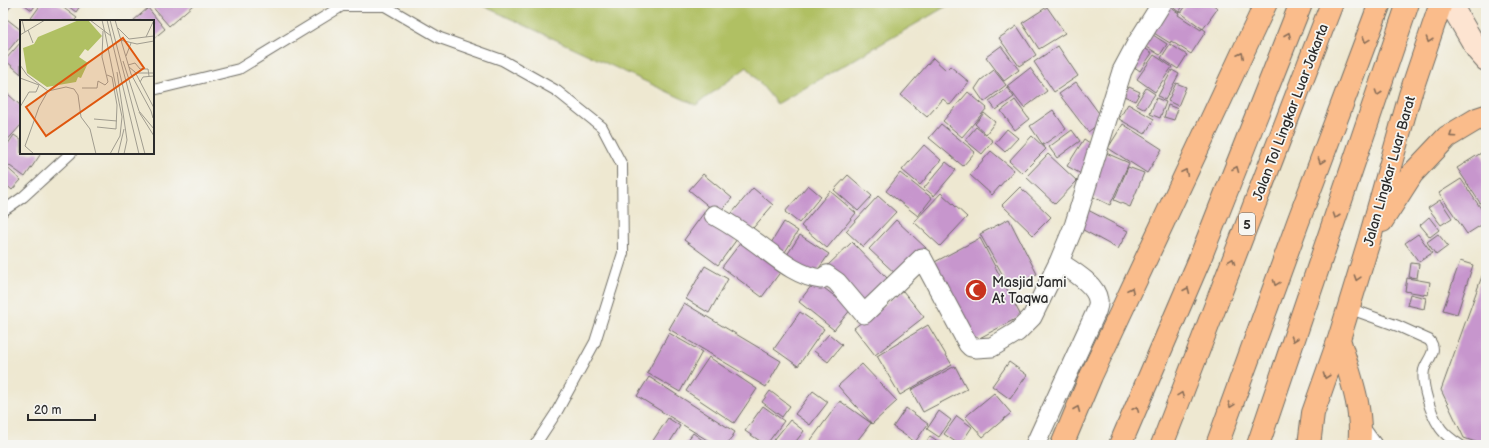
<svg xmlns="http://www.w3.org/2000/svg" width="1489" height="448" font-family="'Balsamiq Sans',sans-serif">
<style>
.green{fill:#b0c063;stroke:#6e7647}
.building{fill:#c796cd}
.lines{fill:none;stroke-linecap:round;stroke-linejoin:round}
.lane-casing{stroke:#6f6d65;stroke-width:12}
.street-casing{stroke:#6f6d65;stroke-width:21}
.secondary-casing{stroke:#6f6d65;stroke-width:24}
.primary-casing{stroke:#6f6d65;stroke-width:24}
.highway-casing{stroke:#6f6d65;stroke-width:24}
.lane{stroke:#fff;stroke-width:10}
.street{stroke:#fff;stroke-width:19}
.secondary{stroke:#fde4d1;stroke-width:22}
.primary{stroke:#fabc8b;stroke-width:22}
.highway{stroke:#fabc8b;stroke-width:22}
.oneway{stroke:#886c56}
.labels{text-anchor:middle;stroke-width:3.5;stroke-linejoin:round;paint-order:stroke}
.shield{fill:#f6f6f2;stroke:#686867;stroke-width:1}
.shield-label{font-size:13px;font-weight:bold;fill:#2b2b2b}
.street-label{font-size:14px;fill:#2b2b2b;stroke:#f6f6f2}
.poi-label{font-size:14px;fill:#2b2b2b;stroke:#f6f6f2;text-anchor:start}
.inset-road{fill:none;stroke:#a09c8f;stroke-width:1}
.view{fill:#df570e;fill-opacity:0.15;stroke:#df570e;stroke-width:2}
.inset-edge{fill:none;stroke:#2b2b2b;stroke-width:2}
</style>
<rect width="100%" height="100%" fill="#f6f6f2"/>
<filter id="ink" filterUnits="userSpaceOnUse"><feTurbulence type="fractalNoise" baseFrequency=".025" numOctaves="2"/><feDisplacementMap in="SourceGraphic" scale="8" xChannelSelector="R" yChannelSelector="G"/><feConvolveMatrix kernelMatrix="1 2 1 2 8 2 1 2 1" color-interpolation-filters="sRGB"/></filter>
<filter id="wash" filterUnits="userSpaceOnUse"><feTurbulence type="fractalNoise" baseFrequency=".012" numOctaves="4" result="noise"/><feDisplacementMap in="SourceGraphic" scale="16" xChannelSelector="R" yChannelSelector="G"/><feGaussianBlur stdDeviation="0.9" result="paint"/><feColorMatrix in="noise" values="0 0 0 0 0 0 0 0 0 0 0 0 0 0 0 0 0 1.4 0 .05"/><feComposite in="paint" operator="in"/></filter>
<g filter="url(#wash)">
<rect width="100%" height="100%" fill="#eee8d1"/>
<path class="green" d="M477 3H952L777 104 747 67 696 105Z"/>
<g id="blocks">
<path class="building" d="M3 3H13L6 13 3 10Z
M22 3H37L32 10Z
M42 3H57L77 18 74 21H29Z
M64 3H82L76 12Z
M149 3H191L193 5 169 26Z
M1167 3H1185L1179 12Z
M1188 3H1210L1218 8 1203 29 1181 13Z
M1166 5 1179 13 1178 15 1201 30 1202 28 1206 31 1191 54 1171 41 1170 43 1149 30Z
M1047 7 1065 33 1039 49 1022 23Z
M148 8 165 29 153 39V21H133Z
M3 16 21 30V35L3 57Z
M1017 26 1036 55 1019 66 999 38Z
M1150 33 1167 44 1160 55 1142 44Z
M21 42V74L5 60Z
M1170 44 1187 55 1178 69 1161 58Z
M1001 46 1019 70 1004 81 986 57Z
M1058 46 1078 76 1054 92 1034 62Z
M1141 46 1152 53 1140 71 1129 63Z
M1154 55 1172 67 1155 92 1137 79Z
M933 58 946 70 950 66 969 82 950 105 943 99 927 117 901 95Z
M1030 68 1047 91 1024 108 1007 86Z
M994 70 1006 85 984 102 975 89 981 80Z
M1172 70 1179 74 1165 100 1158 96Z
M1076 82 1104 120 1088 132 1059 94Z
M1176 83 1186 87 1178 106 1168 101Z
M1129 87 1140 92 1135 101 1124 96Z
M1007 88 1014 97 996 110 989 101Z
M1146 88 1155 94 1145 109 1136 104Z
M968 92 987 108 962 137 943 121Z
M8 94 21 106V125L3 145V100Z
M1156 98 1166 102 1160 118 1150 114Z
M1015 100 1029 119 1015 130 1001 111Z
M1128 104 1154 119 1145 134 1119 119Z
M1168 105 1178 109 1174 120 1164 117Z
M1053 110 1066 129 1043 145 1030 126Z
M984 113 995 122 986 134 975 124Z
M941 124 975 152 963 166 929 138Z
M1123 124 1162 149 1147 173 1108 148Z
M976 127 993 141 982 154 965 140Z
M1007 129 1018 138 1005 152 995 143Z
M1072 130 1080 141 1057 158 1049 147Z
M14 135 21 140V153H38L40 155 25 177 3 161V151Z
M1032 136 1046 149 1022 173 1009 161Z
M1084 139 1097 148 1081 174 1067 166Z
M924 145 941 160 920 185 902 170Z
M991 151 1014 170 992 195 970 175Z
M1106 153 1129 163 1110 205 1087 194Z
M1481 153 1486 162V212L1457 168Z
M1048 154 1077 181 1055 204 1026 177Z
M946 162 956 170 934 196 924 188Z
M3 164 21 180 12 190 3 182Z
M1128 167 1144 173 1130 207 1114 200Z
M900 173 932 198 918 216 886 191Z
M703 174 732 198 718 214 689 190Z
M848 175 872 196 858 211 834 190Z
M1461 179 1486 216V222L1467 234 1439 193Z
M808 185 821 196 799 223 785 212Z
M1020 187 1051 217 1033 235 1002 205Z
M753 188 773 205 747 235 727 219Z
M830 191 856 213 827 248 801 226Z
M941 193 967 217 940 246 914 222Z
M878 196 896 212 863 247 846 231Z
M1440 200 1452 218 1441 225 1428 208Z
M1086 209 1128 231 1118 249 1076 226Z
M706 210 740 235 718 265 684 240Z
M1429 217 1439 230 1430 237 1420 225Z
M1009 219 1037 274 1010 288 980 234Z
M896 220 926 248 899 277 869 249Z
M784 222 798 231 782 257 768 248Z
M1418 234 1432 253 1419 262 1405 243Z
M1438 234 1448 246 1436 255 1427 242Z
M800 235 829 254 813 277 785 258Z
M745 237 784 267 762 297 722 267Z
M980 238 1021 316 972 342 931 264Z
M852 242 888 279 861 304 826 267Z
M1460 261 1473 265 1457 314 1443 310Z
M1411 263 1419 264 1417 278 1409 277Z
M1486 265V445H1484L1464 438 1441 390Z
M705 266 728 279 709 313 686 299Z
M1407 278 1430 282 1428 295 1405 291Z
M815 281 851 309 834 330 799 302Z
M903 291 924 317 875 355 854 328Z
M1410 294 1426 298 1424 309 1407 305Z
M684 303 781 361 766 387 669 329Z
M800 312 824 329 798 366 774 349Z
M928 325 952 365 900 395 877 356Z
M669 333 702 352 680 392 647 373Z
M829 334 842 345 828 362 814 351Z
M709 357 757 389 734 423 686 391Z
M1009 362 1027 375 1010 399 992 386Z
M862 364 897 401 872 424 838 386Z
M955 366 967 389 923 412 911 390Z
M649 377 735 432 727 445H715L637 396Z
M770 391 790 406 782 417 762 402Z
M813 391 828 402 810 425 795 414Z
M994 393 1011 413 983 437 965 417Z
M840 401 871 423 854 445H809L808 444Z
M763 406 784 421 766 445 745 431Z
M906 408 928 424 915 442 893 427Z
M939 411 951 420 939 437 927 429Z
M957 416 972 427 960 445 944 434Z
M668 418 680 426 668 445H650Z
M790 420 804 431 793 445H770Z
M693 433 709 445H684Z
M930 436 944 445H924Z"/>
</g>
</g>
<g filter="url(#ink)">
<use href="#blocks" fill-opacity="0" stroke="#6f6d65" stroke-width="1"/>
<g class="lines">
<g class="lane-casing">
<path id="lane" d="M153 90 239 69 342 6H385L440 38 502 60 557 91 602 127 622 165 623 253 595 342 556 413 535 445
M3 211 23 197 71 153
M1348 308 1398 326 1429 340C1439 351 1427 359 1424 370 1421 385 1431 414 1439 426 1443 433 1453 441 1460 445"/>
</g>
<g class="street-casing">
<path id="street" d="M714 215C728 223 741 231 754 241 774 255 795 276 821 279L827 275 837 282 864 314 922 258 968 344 971 347 976 348 992 347 1017 332 1032 317 1059 262 1074 226 1122 71 1137 43 1162 3
M1361 430 1372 445
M1035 445 1096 312C1097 308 1099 304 1098 300 1096 284 1071 270 1059 262"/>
</g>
<g class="secondary-casing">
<path id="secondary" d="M1450 3 1478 51 1486 60"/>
</g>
<g class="primary-casing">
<path id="primary" d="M1382 221 1412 174 1447 137 1477 119 1486 116
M1339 339C1349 373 1364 410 1359 445
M1309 445 1313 413 1339 339 1369 241 1410 95 1441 3"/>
</g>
<g class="highway-casing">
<path id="highway" d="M1062 445 1091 376 1266 3
M1120 445 1199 261 1301 3
M1162 445 1332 3
M1217 445 1298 222 1380 3
M1258 445 1408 3"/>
</g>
<use href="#lane" class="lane"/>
<use href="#street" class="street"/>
<use href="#secondary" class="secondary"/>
<use href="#primary" class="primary"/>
<use href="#highway" class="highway"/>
</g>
<defs><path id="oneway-chevron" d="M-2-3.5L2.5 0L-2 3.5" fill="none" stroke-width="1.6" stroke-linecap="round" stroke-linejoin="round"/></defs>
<g class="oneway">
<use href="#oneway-chevron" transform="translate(1288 35) rotate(-68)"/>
<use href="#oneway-chevron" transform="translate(1366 40) rotate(110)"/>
<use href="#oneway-chevron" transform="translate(1429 40) rotate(109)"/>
<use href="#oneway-chevron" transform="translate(1241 55) rotate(-64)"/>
<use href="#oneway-chevron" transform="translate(1378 93) rotate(109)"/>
<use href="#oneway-chevron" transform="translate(1452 135) rotate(146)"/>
<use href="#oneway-chevron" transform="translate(1321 161) rotate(110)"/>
<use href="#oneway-chevron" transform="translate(1236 169) rotate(-68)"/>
<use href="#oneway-chevron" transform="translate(1185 172) rotate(-65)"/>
<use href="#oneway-chevron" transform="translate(1336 216) rotate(109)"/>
<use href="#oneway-chevron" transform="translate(1232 261) rotate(-69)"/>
<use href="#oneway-chevron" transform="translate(1357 278) rotate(108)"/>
<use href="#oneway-chevron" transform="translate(1276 283) rotate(110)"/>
<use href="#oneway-chevron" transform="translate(1131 290) rotate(-65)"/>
<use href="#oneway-chevron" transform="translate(1187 290) rotate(-67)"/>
<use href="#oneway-chevron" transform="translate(1294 339) rotate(109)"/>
<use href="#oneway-chevron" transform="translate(1326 376) rotate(109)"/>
<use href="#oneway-chevron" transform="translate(1181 395) rotate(-69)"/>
<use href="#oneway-chevron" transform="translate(1231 405) rotate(110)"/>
<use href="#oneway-chevron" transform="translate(1077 409) rotate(-68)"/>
<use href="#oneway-chevron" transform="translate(1136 409) rotate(-67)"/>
</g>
</g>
<defs>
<g id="mosque-disc" transform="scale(1.15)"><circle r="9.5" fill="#c8321e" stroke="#f6f6f2"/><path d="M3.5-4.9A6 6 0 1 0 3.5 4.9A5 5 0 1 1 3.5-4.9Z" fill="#fff"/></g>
</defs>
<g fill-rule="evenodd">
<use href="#mosque-disc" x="976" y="290"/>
</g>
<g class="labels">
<rect class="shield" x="1239" y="213" width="16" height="22" rx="3"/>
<g class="shield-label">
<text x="1247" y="229">5</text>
</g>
<g class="street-label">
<text transform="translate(1290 112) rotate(-69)" y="5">Jalan Tol Lingkar Luar Jakarta</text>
<text transform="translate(1389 171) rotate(-74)" y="5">Jalan Lingkar Luar Barat</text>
</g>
<g class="poi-label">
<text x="992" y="287">Masjid Jami<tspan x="992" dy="16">At Taqwa</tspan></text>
</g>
</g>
<g transform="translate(20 20)">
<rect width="134" height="134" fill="#eee8d1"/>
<path d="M59 0H68L82 16 68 31 65 29 59 37 68 43 61 58 58 57 56 62 27 67 7 53 3 28 14 24 18 17Z" fill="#b0c063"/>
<path class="inset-road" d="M2 0 5 12M70 0 91 16M82 0 85 13M87 0 119 134M90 0 125 134M95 0 111 54 131 91 133 98M98 8 109 19 134 16M8 10 13 23M85 13 102 97 100 116 90 134M0 15 25 0M126 17 134 0M100 20 117 24 134 21M106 36 111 23M103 41 119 91 134 109M0 45 7 55 28 71M108 45 115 43 120 49H128L129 56M109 47 115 52 134 88M97 52 107 120 104 134M115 53H134M0 58 19 65 16 72H9L0 87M120 62 123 57 134 56M62 68H77L78 61 85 65 88 62 82 37 83 11M119 92 134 116M74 99 97 101M77 107 96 109 97 85 92 57 87 55M14 134 5 126 19 87 28 71 46 67 54 69 58 75 61 97 70 109 76 134M98 134 104 109"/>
<path class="view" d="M103 18 124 48 26 116 6 87Z"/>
<rect width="134" height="134" class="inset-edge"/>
</g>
<rect width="1489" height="448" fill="none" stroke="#f6f6f2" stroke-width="16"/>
<path d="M28 414v6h67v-6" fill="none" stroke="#2b2b2b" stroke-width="2"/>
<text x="34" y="414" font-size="12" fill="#2b2b2b" stroke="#f6f6f2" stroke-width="3" paint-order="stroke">20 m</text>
</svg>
